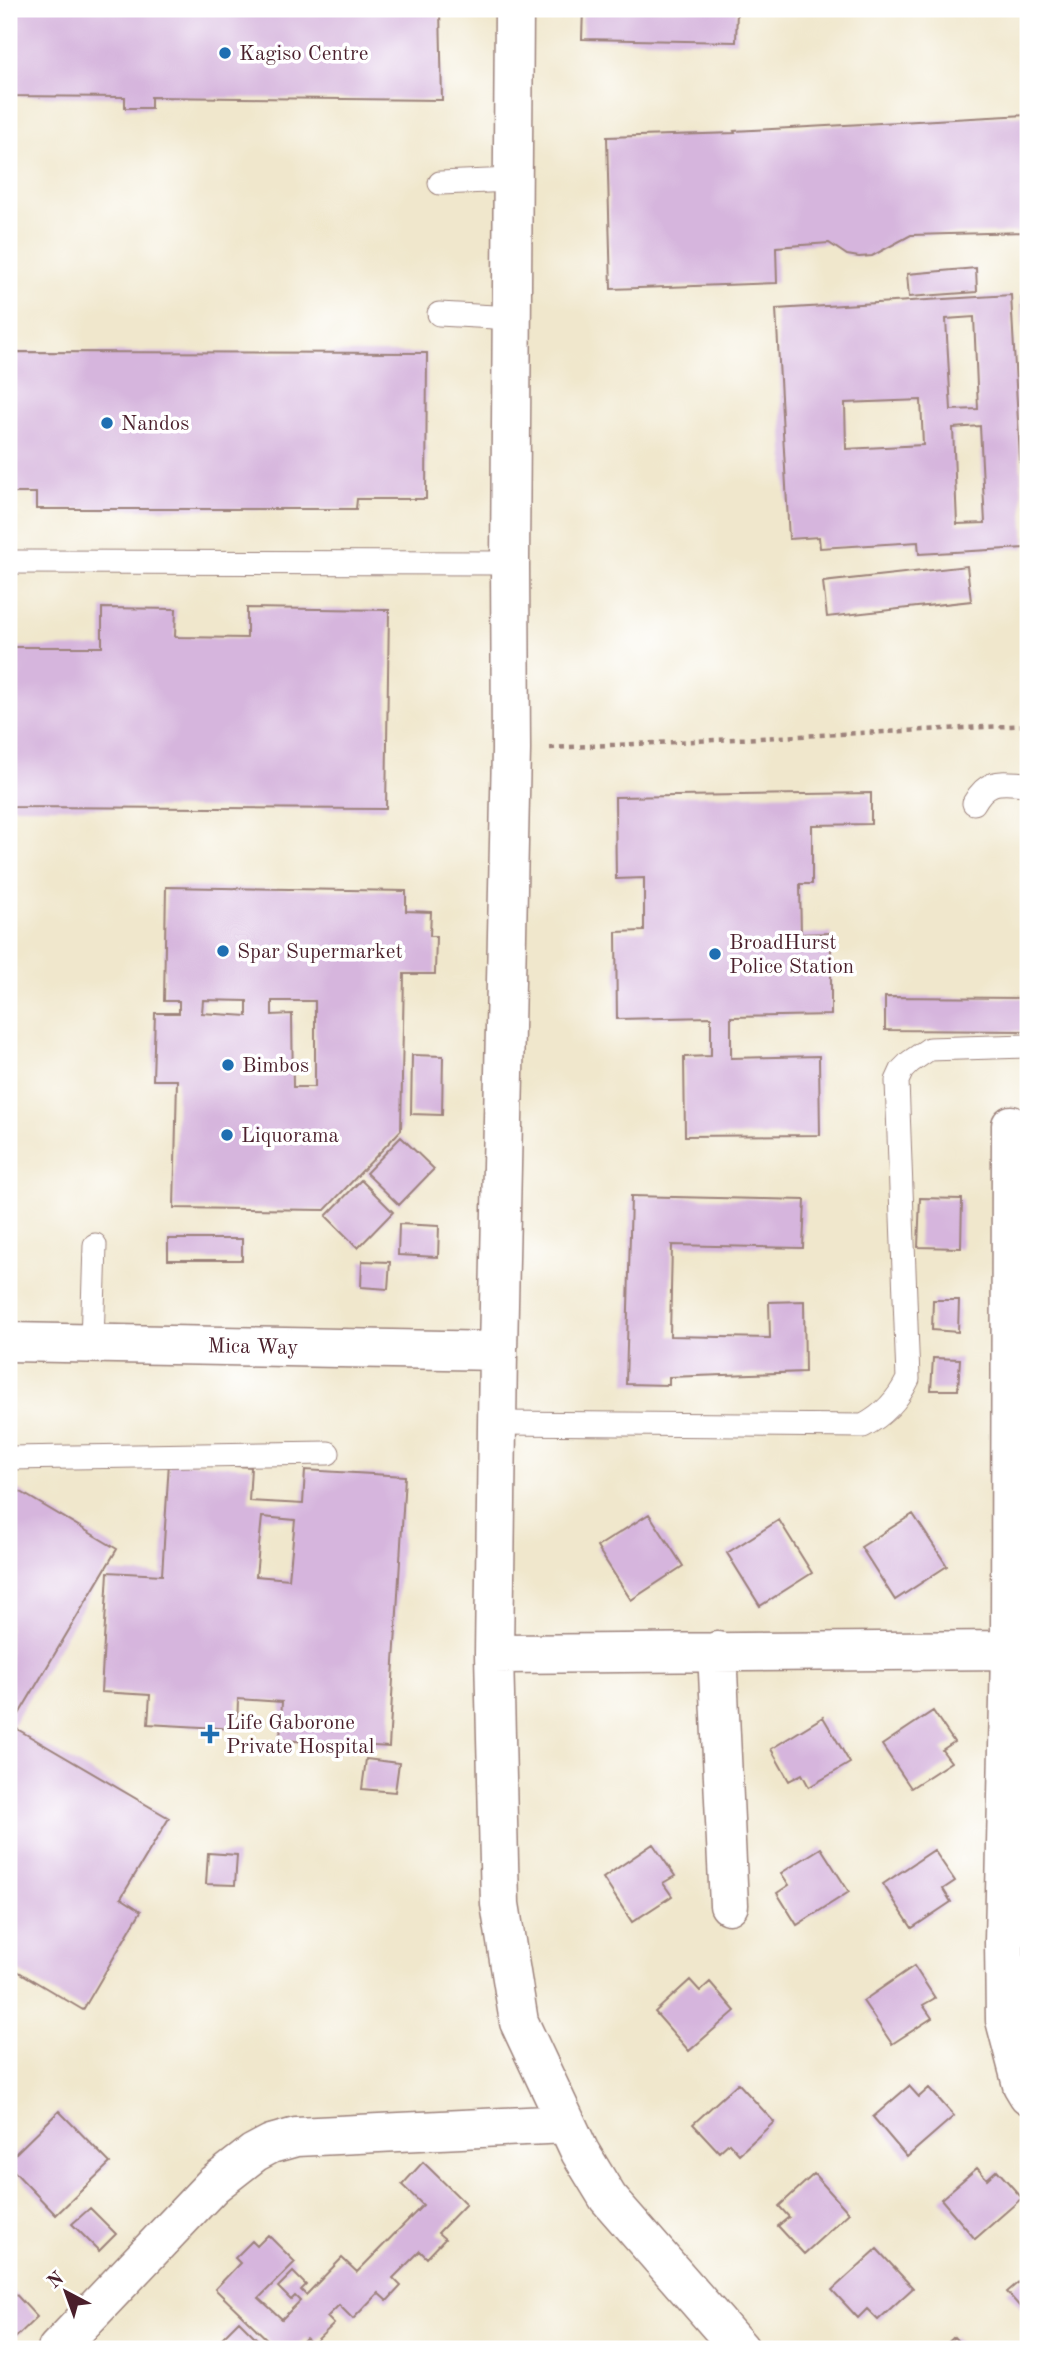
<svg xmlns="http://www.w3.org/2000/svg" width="1037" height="2358" font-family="'Old Standard TT',serif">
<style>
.building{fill:#d6b5dd;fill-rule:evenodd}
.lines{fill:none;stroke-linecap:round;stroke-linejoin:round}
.service-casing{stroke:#9d837c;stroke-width:25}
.minor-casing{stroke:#9d837c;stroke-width:41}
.path{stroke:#9d837c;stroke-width:4.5;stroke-dasharray:5 5;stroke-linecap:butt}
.service{stroke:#fff;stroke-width:23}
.minor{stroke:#fff;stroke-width:38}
.poi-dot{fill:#1f6fb2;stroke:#fff;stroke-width:2.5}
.labels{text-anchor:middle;stroke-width:7;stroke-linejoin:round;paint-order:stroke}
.poi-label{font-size:21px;fill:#4a1f2b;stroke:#fff;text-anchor:start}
.street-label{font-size:21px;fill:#4a1f2b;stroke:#fff}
</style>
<rect width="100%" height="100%" fill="#fff"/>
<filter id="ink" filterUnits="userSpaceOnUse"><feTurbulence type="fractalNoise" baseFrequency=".0143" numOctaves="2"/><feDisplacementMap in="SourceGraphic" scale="14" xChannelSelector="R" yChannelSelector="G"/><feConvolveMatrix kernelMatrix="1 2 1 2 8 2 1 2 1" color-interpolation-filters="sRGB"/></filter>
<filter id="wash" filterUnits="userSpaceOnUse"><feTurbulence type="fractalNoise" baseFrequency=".00686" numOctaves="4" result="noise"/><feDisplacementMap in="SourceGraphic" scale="28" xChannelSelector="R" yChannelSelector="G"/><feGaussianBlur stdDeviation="1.57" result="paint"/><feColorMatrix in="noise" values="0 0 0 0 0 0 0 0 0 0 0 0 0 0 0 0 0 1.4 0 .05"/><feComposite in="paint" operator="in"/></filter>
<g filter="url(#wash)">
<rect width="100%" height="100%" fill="#f0e7cc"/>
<g id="blocks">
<path class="building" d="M9 9H440L442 100 151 97V108H125V97L9 96Z
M583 9H737L736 42 582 39Z
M1028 115V232L911 235 872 256 859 257 847 255 829 243 776 247 777 283 611 289 607 137 735 133 734 131Z
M976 268 977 292 909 297 907 274Z
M1011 295 1025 548 919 554 918 542 820 548 819 537 789 539 776 309ZM974 317 978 409 951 410 946 319ZM921 400 923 445 846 449 845 403ZM980 426 985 523 957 524 953 428Z
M1021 298H1028V377H1026Z
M9 352 427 353 426 499H357L356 509H36V493H9Z
M967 566 971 601 827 617 823 582Z
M102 608 176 609 175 637 247 638V608L389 610 386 809 9 807V647H102Z
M871 793V824L812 825V884H800L801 934 831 933V1015L731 1017V1058L819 1056 820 1135 685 1136 684 1057 711 1056V1017L617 1019 616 932 644 931V878L616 879 615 797Z
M166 887 406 891V911L431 912 430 936H436L435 974H404L401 1130 325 1210 174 1208 177 1080H153L155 1013H179V1001H164ZM203 1000 247 1001V1016L202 1013ZM272 1001H315V1087H293L292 1014 272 1015Z
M885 997 1027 998 1026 1031 885 1030Z
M412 1055 443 1056 442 1115 411 1114Z
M401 1137 434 1169 399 1205 366 1173Z
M361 1180 393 1212 358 1248 326 1216Z
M631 1196 805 1200 803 1248 672 1245 670 1336 770 1338 769 1302 804 1301 805 1372 669 1377V1385L626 1384Z
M920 1198 962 1199 961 1248 918 1247Z
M399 1224 439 1226 438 1257 398 1255Z
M168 1239H242V1260H168Z
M362 1261 390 1262 388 1289 361 1287Z
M933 1300H959L958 1332 932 1330Z
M933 1358 960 1359 958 1390H931Z
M169 1462 251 1467 249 1501 303 1504 305 1470 405 1476 389 1747 280 1740 282 1702 238 1699 237 1729 148 1724 150 1695 101 1692 108 1572 162 1575ZM262 1517 295 1520 289 1579 256 1576Z
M16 1489 117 1549 12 1726 169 1818 121 1898 141 1911 83 2010 9 1966V1501Z
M649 1514 683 1566 631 1600 597 1547Z
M913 1514 947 1566 895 1600 861 1547Z
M779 1520 812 1573 760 1606 727 1553Z
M933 1711 954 1742 942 1750 951 1762 911 1788 882 1745Z
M823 1717 850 1763 809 1787 802 1774 789 1781 771 1749Z
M366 1759 399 1763 395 1792 362 1789Z
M653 1844 675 1876 663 1883 672 1896 632 1922 603 1878Z
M821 1848 849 1892 797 1925 777 1893 789 1885 781 1873Z
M934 1850 955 1881 943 1889 951 1902 912 1928 883 1884Z
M208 1853 237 1855 235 1885 206 1884Z
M914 1966 935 1998 923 2005 932 2018 892 2044 863 2001Z
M690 1980 700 1991 710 1982 735 2011 689 2051 655 2012Z
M738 2083 774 2122 739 2154 729 2143 719 2152 693 2124Z
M909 2086 919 2097 929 2088 954 2116 907 2157 873 2117Z
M59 2111 110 2163 56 2215 9 2166V2160Z
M423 2162 466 2204 438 2233 445 2239 427 2258 420 2251 393 2278 401 2286 387 2301 378 2293 353 2319 339 2305 327 2317 334 2324 313 2344 306 2338 295 2349H277L215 2289 240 2263 235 2258 252 2241 257 2246 268 2235 295 2262 259 2298 282 2319 300 2301 295 2296 291 2300 278 2287 293 2272 306 2285 301 2290 306 2295 342 2258 357 2272 423 2205 402 2185Z
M977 2168 987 2179 997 2170 1022 2198 975 2239 941 2199Z
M814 2174 849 2213 804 2254 778 2226 789 2217 779 2206Z
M90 2208 116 2234 99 2251 72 2224Z
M877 2249 913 2288 878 2320 867 2309 858 2318 832 2290Z
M1028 2274V2316L1007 2292Z
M9 2287 37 2317 9 2344Z
M239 2321 267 2349H232L222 2338Z
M954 2337 965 2349H941Z"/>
</g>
</g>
<g filter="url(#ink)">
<use href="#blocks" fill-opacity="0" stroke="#9d837c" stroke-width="2"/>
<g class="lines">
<g class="service-casing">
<path id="service" d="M440 183 512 180
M439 314 513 318
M9 562 510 563
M974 803C989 777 1002 783 1028 784
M92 1343 95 1245
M497 1423 863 1426C884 1415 898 1400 908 1379L897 1081 902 1070 910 1062 929 1049 1028 1046
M9 1458 328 1453"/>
</g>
<g class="minor-casing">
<path id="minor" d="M514 9 510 563 511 750 498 1351 494 1654 500 1904 519 2022 580 2152 608 2198 740 2349
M1011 1125 1010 1650 1004 1942 1005 2020 1022 2085 1028 2095
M9 1342 498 1351
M717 1651 729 1905
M494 1654 1010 1650
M57 2349 213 2185 254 2153 271 2144 296 2137 567 2124"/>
</g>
<path class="path" d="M550 748 1028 725"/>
<use href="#service" class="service"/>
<use href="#minor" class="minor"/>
</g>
</g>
<g class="poi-dot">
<circle cx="225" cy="53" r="7"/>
<circle cx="107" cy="423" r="7"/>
<circle cx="223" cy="951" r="7"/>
<circle cx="715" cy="954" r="7"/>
<circle cx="228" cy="1065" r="7"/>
<circle cx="227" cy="1135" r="7"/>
<path d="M206.5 1723.5h7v7h7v7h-7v7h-7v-7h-7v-7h7z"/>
</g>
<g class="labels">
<g class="poi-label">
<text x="239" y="60">Kagiso Centre</text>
<text x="121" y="430">Nandos</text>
<text x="729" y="949">BroadHurst<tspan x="729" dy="24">Police Station</tspan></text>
<text x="237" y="958">Spar Supermarket</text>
<text x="242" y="1072">Bimbos</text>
<text x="241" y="1142">Liquorama</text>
<text x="226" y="1729">Life Gaborone<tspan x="226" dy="24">Private Hospital</tspan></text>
</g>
<g class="street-label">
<text transform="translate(253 1346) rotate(1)" y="7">Mica Way</text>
</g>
</g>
<rect width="1037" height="2358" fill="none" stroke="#fff" stroke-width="35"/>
<g transform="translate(66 2292) rotate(319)" stroke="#ffffff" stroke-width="5" paint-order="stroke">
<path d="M0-5L12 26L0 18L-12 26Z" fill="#4a1f2b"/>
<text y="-10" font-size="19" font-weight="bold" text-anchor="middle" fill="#4a1f2b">N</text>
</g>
</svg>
